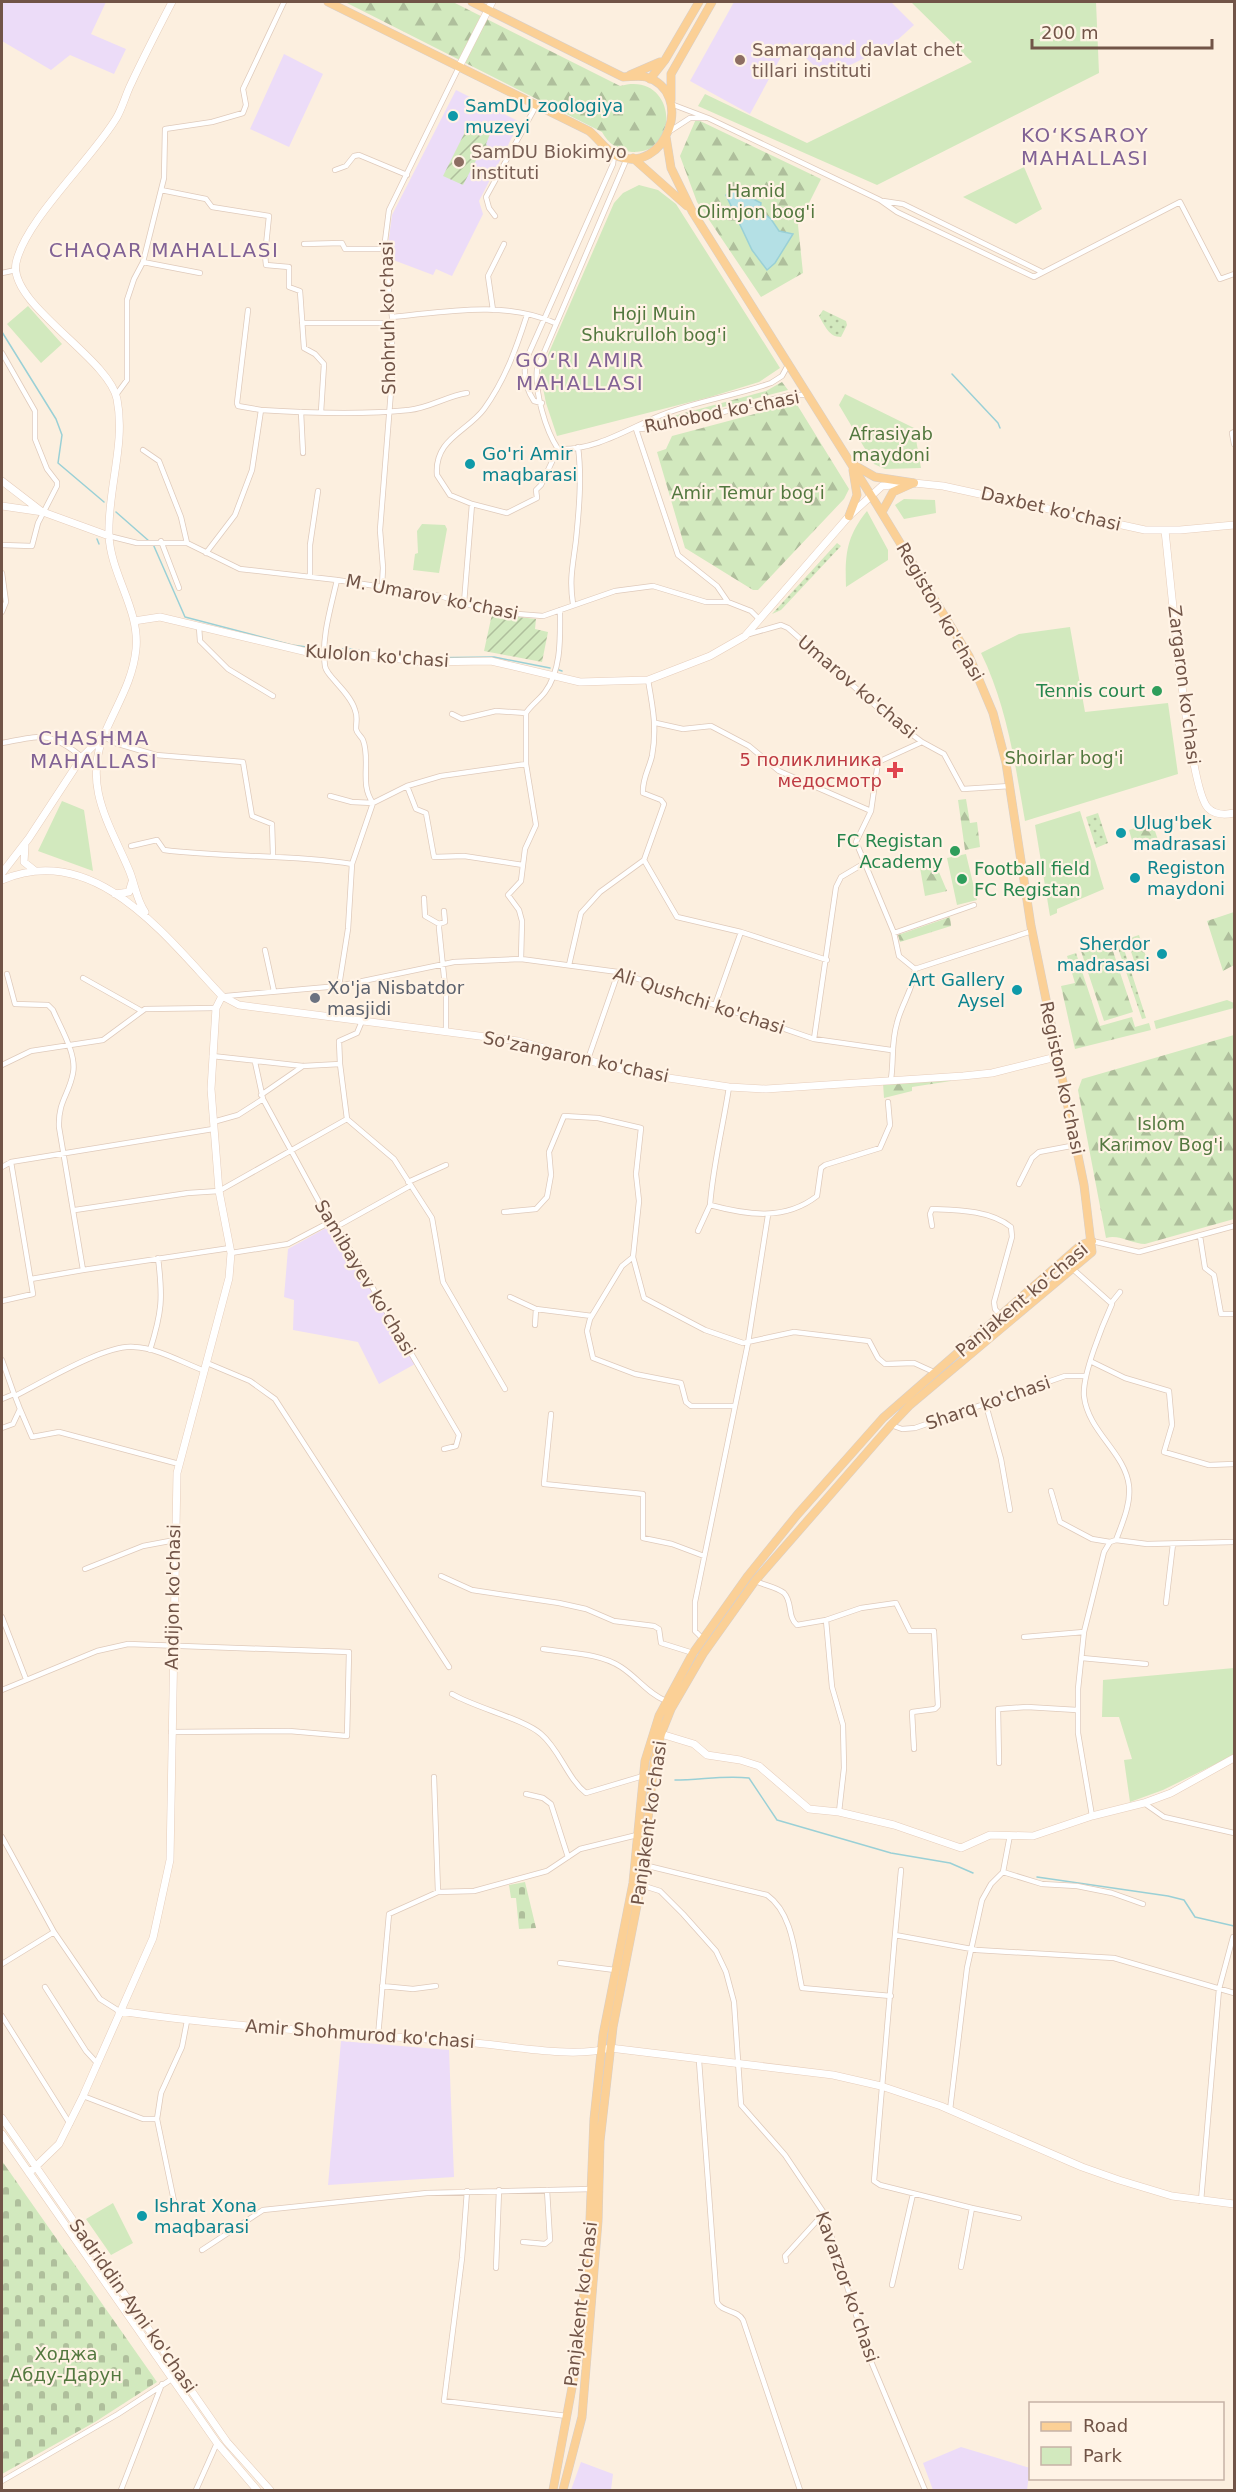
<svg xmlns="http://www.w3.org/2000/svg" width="1236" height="2492" font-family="'DejaVu Sans',sans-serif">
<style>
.education{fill:#ecdcf8}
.grass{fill:url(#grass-dots)}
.forest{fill:url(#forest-firs)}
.cemetery{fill:url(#cemetery-stones)}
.park{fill:#d2e9be}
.garden{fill:url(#garden-furrows)}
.water{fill:#b4e0e5;stroke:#9ad0d6;stroke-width:1.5}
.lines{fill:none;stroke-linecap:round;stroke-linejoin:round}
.stream{stroke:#9ad0d6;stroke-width:1.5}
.street-casing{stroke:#dfcabb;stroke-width:6}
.secondary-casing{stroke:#e6cdbb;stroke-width:8}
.primary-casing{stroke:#d7cfcb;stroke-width:9}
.street{stroke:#fff;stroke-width:4.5}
.secondary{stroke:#fff;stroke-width:7}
.primary{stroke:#fbd096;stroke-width:8}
.education-dot{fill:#8d6e63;stroke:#fff3e5;stroke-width:2}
.culture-dot{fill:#0f9aa8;stroke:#fff3e5;stroke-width:2}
.leisure-dot{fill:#2e9e5b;stroke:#fff3e5;stroke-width:2}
.health-dot{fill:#e0444e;stroke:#fff3e5;stroke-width:2}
.worship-dot{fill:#6b7280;stroke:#fff3e5;stroke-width:2}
.labels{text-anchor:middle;stroke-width:4.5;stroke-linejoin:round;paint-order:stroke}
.education-label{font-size:18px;fill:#785e54;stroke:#fff3e5;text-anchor:start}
.culture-label{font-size:18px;fill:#0d838f;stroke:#fff3e5;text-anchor:start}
.park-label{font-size:18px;fill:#53783f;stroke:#fff3e5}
.street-label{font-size:18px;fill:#715447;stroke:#fff3e5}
.leisure-label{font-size:18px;fill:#27864d;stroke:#fff3e5;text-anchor:end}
.health-label{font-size:18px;fill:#be3a42;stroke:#fff3e5;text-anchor:end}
.worship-label{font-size:18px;fill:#5b616d;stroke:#fff3e5;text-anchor:start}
.neighbourhood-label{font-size:20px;letter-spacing:1.5px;fill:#816295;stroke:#fff3e5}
</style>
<defs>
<pattern id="grass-dots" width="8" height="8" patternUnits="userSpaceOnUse" patternTransform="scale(1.5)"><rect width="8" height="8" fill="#d2e9be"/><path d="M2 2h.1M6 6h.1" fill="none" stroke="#afbf9c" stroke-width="1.8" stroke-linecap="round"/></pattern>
<pattern id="forest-firs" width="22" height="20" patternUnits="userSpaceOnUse" patternTransform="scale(1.5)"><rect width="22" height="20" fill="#d2e9be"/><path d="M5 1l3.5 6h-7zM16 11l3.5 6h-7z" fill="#afbf9c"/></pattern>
<pattern id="cemetery-stones" width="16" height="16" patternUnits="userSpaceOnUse" patternTransform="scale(1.5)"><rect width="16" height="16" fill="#d2e9be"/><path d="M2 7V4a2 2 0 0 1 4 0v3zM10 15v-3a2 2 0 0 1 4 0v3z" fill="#afbf9c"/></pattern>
<pattern id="garden-furrows" width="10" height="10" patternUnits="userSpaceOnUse" patternTransform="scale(1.5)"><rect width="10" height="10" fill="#d2e9be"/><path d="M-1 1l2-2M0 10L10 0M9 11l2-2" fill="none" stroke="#afbf9c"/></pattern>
</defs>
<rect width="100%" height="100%" fill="#fcefdf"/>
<path class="education" d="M2 2H106L91 34 126 49 114 74 70 55 51 70 2 41Z
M734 2H891L914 25 893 44 826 77 789 42 750 114 690 81Z
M284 54 323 74 289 147 250 129Z
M456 90 520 122 479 201 483 214 452 276 436 269 433 275 388 258V246L392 215Z
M333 1224 415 1364 379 1384 358 1342 293 1330 294 1300 284 1297 288 1249Z
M341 2041 449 2050 454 2177 328 2185Z
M961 2447 1030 2468 1027 2490H933L923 2463Z
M581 2462 613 2474 611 2490H571Z"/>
<path class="grass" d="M823 310 846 321 847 325 841 337C829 337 825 326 819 316Z
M837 543 841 546 781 610 772 614Z
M1098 813 1108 843 1096 848 1086 817Z
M1139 935 1150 969 1138 973 1127 939Z
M1122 943 1146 1018 1142 1019 1117 945Z"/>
<path class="forest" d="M345 2H453L620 86C676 70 683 154 632 152 618 151 608 143 602 132Z
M696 119 821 179 798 225 803 273 761 297 697 202 680 156Z
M782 382 788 390 655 425V421L766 391Z
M796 403 849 489 844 499 758 590H753L685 548 657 452 666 449 672 436Z
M966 799 970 823 977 822 980 847 965 850 958 800Z
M1152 822 1159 843 1135 851 1129 830Z
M933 858 947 891 925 896 919 862Z
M1234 912V965L1223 971 1207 921Z
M950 917 951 926 900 942 898 935Z
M1110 942 1133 1012 1104 1021 1081 951Z
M1076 953 1100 1026 1132 1017 1135 1027 1149 1023 1151 1030 1075 1049 1061 986 1075 983 1067 956Z
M1234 1035V1219L1145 1244C1132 1244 1119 1234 1106 1238L1078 1090 1082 1079Z
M951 1076V1081L912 1087V1091L884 1098 883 1083Z"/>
<path class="cemetery" d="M525 1882 536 1928 519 1929 516 1898H511L509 1885Z
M2 2161 157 2382 95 2422 2 2474Z"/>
<path class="park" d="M911 2H1096L1099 73 877 185 698 106 705 94 807 143 972 62Z
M1024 167 1042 209 1016 224 963 197Z
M639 185 658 190 676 204 780 368 759 382 710 397 557 436 546 403 540 373 614 203 623 193Z
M28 306 62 344 41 363 7 324Z
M845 394 914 428 921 468 885 469 874 464 839 405Z
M904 499 935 500 936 513 904 519 895 505Z
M867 511 888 550V560L846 587C845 555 846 537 867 511Z
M422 524 445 525 447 529 439 573 413 570 415 554 418 553 417 531Z
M1070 627 1085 712 1168 703 1178 774 1025 821C1015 764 1007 706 981 653L1019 634Z
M62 801 84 810 93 871 38 851Z
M1080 811 1104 889 1057 909V913L1050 916 1035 825Z
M966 854 977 900 957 905 947 858Z
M1227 1000 1234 1003V1008L1156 1029 1154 1021Z
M1234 1668V1755L1163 1790 1130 1802 1124 1760 1132 1759 1119 1717H1102L1103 1680Z
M113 2203 133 2243 111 2255 86 2219Z"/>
<path class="garden" d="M464 129 481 136 484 132 490 134 486 144 492 153 482 149 463 185 443 176 464 134Z
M492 614 536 619 535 629 548 632 542 662 484 651Z"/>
<path class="water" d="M732 188 761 203 760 211 771 219 779 231 793 234 775 263 767 270 752 250 726 195Z"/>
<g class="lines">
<path class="stream" d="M2 332 56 419 62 435 58 463 104 502
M952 374 998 423 1000 428
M116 512 149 541
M97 539 99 544
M153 544 185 617 292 645 321 649
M326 649H352L416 658 494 657 550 668
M559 670 562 671
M675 1780C701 1780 724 1775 749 1778L777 1820 891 1853 950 1863 973 1873
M1037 1877 1168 1896 1184 1900 1195 1917 1234 1926"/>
<g class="street-casing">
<path id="street" d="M671 104 708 118 880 200 897 212 1034 277 1180 202 1220 279 1234 274
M670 131 690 118H705
M335 170 346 166 354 156 359 155 407 175
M161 190 206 199 212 207 269 216 265 255 266 265 289 267V287L300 291 304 348 315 354 324 364 321 412
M883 201 903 204 1042 272
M495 216 489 208 486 197 536 106
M304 244 342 243 345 249H384
M143 262 200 273
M2 273 16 270
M248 310 237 403 238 406 261 410
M493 310 488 276 504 244
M527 315C516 349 505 380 484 409 467 432 434 439 437 475L450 495 472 504 507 513 537 498 536 490 541 485 558 449
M392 317C445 312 504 300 555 323
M302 323H392
M2 353 35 411V439L47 469 57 482V486L38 523 32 546 2 545
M116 395 127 380V300L134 279 143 262 164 178 165 129 212 122 243 113 246 105 243 89 284 2
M542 403 534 401C526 389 523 375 526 360L613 164 614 155
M301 412 303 453
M636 429 678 555 717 586 728 602
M639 429 664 427 790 395H808
M1234 432 1232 433 1234 444
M558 449C545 429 535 393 537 369L627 158
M558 449C594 451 628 429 659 416 695 401 735 396 771 383L782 376 788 365
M143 450 159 461 181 517 187 543
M109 536 137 543H187L240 569 337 580 440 596 493 612 543 616 615 591 653 586 706 602H728L751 611 759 619
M161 541 179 588
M206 553 235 515 252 470 261 410C309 413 361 415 409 410 429 408 447 396 467 393
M2 573 6 602 2 612
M310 576V545L318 491
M337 580C331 607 321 638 325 666 326 676 350 692 355 710 358 717 356 722 356 729 357 734 361 736 363 740 371 761 359 784 373 803L352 864 348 929 339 986
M382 586 383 568 380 530 392 378V317L384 249 389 210 459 67
M464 603 472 504
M573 604C569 579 573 565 576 540 579 510 582 477 578 447
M199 627 200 641 228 669 273 696
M749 634 781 625 788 628 886 715 922 742 944 754 963 789 1010 786
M452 714 462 719 496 711 526 713
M656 723 683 729 711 726 749 746 779 771 871 811
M103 736 115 743 156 755 243 762 252 816 272 824 273 855
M2 743C41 736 48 730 82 757
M407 786 416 809 426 813 434 857 464 856 523 865
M330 796 352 802 373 803 407 786 441 776 526 764
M131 846 157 840 164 850C227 858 289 854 352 864
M644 860 677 917 741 932 827 960
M424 898 425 916 439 924
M444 911 445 922 439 924V928L446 996V1031
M894 933 974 905
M265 950 274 991
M521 959 522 921 519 910 508 895 521 881 525 849 536 825 526 764V713C531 705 539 700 545 692 562 669 560 637 560 610
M569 965 581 913 600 892 644 860 664 804 661 800 643 793C642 779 649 769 652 756 657 728 653 708 648 680
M915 969 899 956 894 933 856 842 871 811 878 762 922 742
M7 974 15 1004 48 1005 53 1010C60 1027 77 1054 73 1073 69 1095 58 1101 59 1127L83 1270 31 1279
M83 978 140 1010
M226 996 339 986 454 962 521 959 618 972 814 1039 891 1050
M715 1005 741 932
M814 1039 836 887 841 877 863 864
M212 1056 303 1066 340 1064 347 1119 394 1159 432 1218 443 1282 505 1389
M588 1059 618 973
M255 1062 263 1099 330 1222H334L459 1435 456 1446 444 1449
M340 1064 339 1041 357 1033 362 1021
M2 1065 31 1051 103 1040 145 1009 216 1008
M891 1079C894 1058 891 1043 897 1023 901 1005 914 988 915 969L1032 931
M729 1087C723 1127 713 1165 710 1205 747 1215 785 1221 817 1196L821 1168 825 1165 880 1148 890 1125 888 1102
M261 1095 303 1066
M213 1122 238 1115 263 1099
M2 1167 11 1162 213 1129
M408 1182 446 1165
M1019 1184 1032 1158 1039 1152 1076 1145
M75 1210 188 1193 219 1191 347 1119
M504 1212 536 1209 547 1197 551 1175 549 1152 564 1116 598 1118 641 1128 636 1174 639 1201 633 1257 644 1298 705 1330 743 1343 794 1332 869 1341 878 1358 885 1364 914 1363 936 1373
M932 1226 930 1214 932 1209C957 1210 990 1210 1011 1227L1012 1237 994 1302 995 1309 1002 1317
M336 1227 410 1186
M698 1231 710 1205
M1200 1236 1205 1268 1214 1275 1221 1314H1234
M1092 1241 1139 1252 1234 1226
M231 1253 288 1244 330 1222
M633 1257 622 1266 590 1319 587 1331 593 1358 635 1374 681 1383 686 1402 691 1406H734
M83 1270 230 1248
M1074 1270 1112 1304C1103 1324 1082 1375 1084 1396 1088 1432 1125 1452 1129 1486 1131 1504 1122 1524 1116 1540L1110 1542 1104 1552 1084 1632 1078 1689V1733L1092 1816
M510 1297 536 1309 592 1316
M2 1301 33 1294 11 1162
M1112 1302 1120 1292
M535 1325 536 1309
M150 1350C162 1312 163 1298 158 1258
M2 1360 14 1394
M1092 1362 1125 1378 1169 1391 1172 1425 1164 1452 1209 1465 1234 1464
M207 1363 250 1381 275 1399 449 1667
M2 1399 14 1394 15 1396C43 1382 106 1344 134 1347 158 1348 183 1363 205 1371
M986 1405 1001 1459 1010 1510
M20 1409 32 1437 59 1432 179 1464
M551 1414 544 1484 643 1494V1538L672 1544 704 1556
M891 1425 902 1429 915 1428 1065 1376H1086
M2 1428 13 1424 20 1409 15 1396
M1051 1491 1060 1522 1092 1539 1110 1542
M1116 1540 1147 1544 1234 1542
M85 1569 143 1546 175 1540
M441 1576 472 1590 559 1603 586 1609 614 1621 654 1626 659 1629 661 1643 693 1653
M755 1581C764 1585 777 1587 784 1593 793 1602 787 1617 797 1625L826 1620
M1166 1603 1173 1544
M2 1617 26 1679
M1024 1637 1084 1632
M703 1639 695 1631V1602L748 1343 768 1215
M543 1649C568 1653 600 1653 621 1667 638 1678 647 1693 666 1701
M1082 1658 1146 1664
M2 1690 97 1651 128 1644 349 1652 347 1736 289 1731 171 1732
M452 1694C476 1708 524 1719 541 1734 560 1750 567 1778 586 1793L643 1776
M999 1763 998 1709 1027 1707 1077 1710
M434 1777 438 1892
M526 1794 543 1798 551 1804 568 1857
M1144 1803 1164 1817 1234 1833
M839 1812 844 1768 843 1725 832 1687 826 1620 861 1608 896 1603 910 1631H934L938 1706 935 1709 912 1712 914 1749
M2 1837 54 1932 100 1999 119 2011
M644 1865 767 1895C794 1914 795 1958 802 1988L891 1996
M1003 1872 1042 1884 1077 1886 1112 1893 1143 1904
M641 1885 660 1891 683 1914 716 1951 726 1972 734 2002 741 2105 785 2155 824 2213 870 2359 925 2490
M895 1935 901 1870
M560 1963 615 1970
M2 1964 54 1932
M382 1986 413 1989 436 1986
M45 1987 86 2051 97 2063
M2 2016 70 2124
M378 2036 389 1914 438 1892 474 1891 547 1871 580 1849 637 1835
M699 2061 717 2302C722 2313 737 2309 743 2320L800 2490
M83 2096 143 2119H157
M950 2110 967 1968 982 1900 991 1884 1003 1872 1010 1835
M467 2191 462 2258 444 2401 567 2416
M174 2201 157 2119 161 2093 182 2047 187 2021
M1201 2201 1219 1989 1233 1937
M972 2208 1019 2218
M523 2242 545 2244 550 2240 547 2190
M202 2250 263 2210 427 2193 592 2189
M786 2261 785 2256 824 2213
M961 2267 972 2208 880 2185 874 2181 895 1935 977 1950 1114 1958 1234 1993
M496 2268 499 2190
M892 2285 913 2194
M2 2481 118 2414 181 2373
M121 2490 162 2384
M196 2490 217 2443"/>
</g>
<g class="secondary-casing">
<path id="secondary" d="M459 67 492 2
M2 481 41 511
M2 506 43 512 109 536
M1165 531C1170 572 1188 788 1208 808 1215 815 1225 815 1234 813
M134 621 160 617 324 656 357 653 421 662 491 661 580 682 648 680 710 656 745 636 849 516 882 486 914 483 943 486 1145 530H1180L1234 525
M25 846 24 862 34 870
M2 873 29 838 82 757 103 736
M2 880C95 840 166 937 222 996L239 1005 518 1041 635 1073 729 1087 766 1089 963 1076 992 1073 1056 1057
M115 894 129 892 132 882
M145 912C136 899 135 884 129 870 109 823 83 786 104 735 116 706 133 681 136 649 140 610 111 575 109 536 107 491 126 444 117 399 109 358 8 304 16 263 25 220 93 158 117 117 123 106 126 94 131 84 144 56 158 29 172 2
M661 1734 694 1744 707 1755 740 1760 759 1766 809 1809 839 1812 894 1825 961 1848 990 1835 1033 1836 1092 1816 1144 1803 1171 1793 1234 1758
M119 2011C234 2028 350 2033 465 2042 506 2045 572 2059 610 2048L833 2075 881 2086 941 2106 1082 2167 1119 2180 1172 2196 1234 2204
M2 2118 227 2442 270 2490
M2 2134 217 2443 257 2490
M29 2173 59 2144 83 2096 153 1938 170 1860 177 1473 229 1278 231 1253 219 1191 211 1089 216 1008 222 996"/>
</g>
<g class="primary-casing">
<path id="primary" d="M328 2 589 131C598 138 606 151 617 156 666 176 696 92 646 77 639 75 630 77 623 77L472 2
M630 75 660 62
M650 79 665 60 699 2
M671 100V74L712 2
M633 158 687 206
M854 465 875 477 914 483
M882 512 893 492 913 483
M849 516 857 495 853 470
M553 2490 576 2366 589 2245 594 2119 603 2035 633 1883 645 1761 659 1716 693 1653 747 1577 797 1515 883 1418 1081 1245 1092 1241
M563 2490 582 2417 598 2221 600 2141 613 2027 641 1885 654 1763 661 1734 671 1709 703 1654 755 1581 891 1425 910 1405 1092 1252 1084 1185 1031 926 1006 763 993 713 969 656 877 505 692 211 671 168 666 137"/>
</g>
<use href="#street" class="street"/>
<use href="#secondary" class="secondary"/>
<use href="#primary" class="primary"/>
</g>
<g class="education-dot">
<circle cx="740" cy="60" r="6"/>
<circle cx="459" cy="162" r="6"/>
</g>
<g class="culture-dot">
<circle cx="453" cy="116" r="6"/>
<circle cx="470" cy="464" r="6"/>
<circle cx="1121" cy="833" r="6"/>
<circle cx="1135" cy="878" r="6"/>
<circle cx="1162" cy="954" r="6"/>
<circle cx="1017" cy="990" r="6"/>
<circle cx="142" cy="2216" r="6"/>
</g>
<g class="leisure-dot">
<circle cx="1157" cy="691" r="6"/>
<circle cx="955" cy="851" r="6"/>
<circle cx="962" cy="879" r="6"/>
</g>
<path class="health-dot" d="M892 761h6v6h6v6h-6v6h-6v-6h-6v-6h6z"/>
<circle class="worship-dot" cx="315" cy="998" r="6"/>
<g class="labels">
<g class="education-label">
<text x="752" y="56">Samarqand davlat chet<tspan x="752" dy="21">tillari instituti</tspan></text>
<text x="471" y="158">SamDU Biokimyo<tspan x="471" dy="21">instituti</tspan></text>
</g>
<g class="culture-label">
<text x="465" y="112">SamDU zoologiya<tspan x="465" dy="21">muzeyi</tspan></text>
<text x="482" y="460">Go'ri Amir<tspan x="482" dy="21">maqbarasi</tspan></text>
<text x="1133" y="829">Ulug'bek<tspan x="1133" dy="21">mаdrаsasi</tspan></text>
<text x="1147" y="874">Registon<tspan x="1147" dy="21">maydoni</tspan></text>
<text x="1150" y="950" text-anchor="end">Sherdor<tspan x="1150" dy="21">madrasasi</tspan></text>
<text x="1005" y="986" text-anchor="end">Art Gallery<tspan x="1005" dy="21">Aysel</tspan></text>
<text x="154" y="2212">Ishrat Хоnа<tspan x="154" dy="21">mаqbаrasi</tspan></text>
</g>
<g class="park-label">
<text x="756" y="197">Hamid<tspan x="756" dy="21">Olimjon bog'i</tspan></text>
<text x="654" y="320">Hoji Muin<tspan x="654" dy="21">Shukrulloh bog'i</tspan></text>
<text x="891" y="440">Afrasiyab<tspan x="891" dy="21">maydoni</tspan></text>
<text x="748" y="499">Amir Temur bog‘i</text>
<text x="1064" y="764">Shoirlar bog'i</text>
<text x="1161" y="1130">Islom<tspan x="1161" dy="21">Karimov Bog'i</tspan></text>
<text x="66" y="2360">Ходжа<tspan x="66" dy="21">Абду-Дарун</tspan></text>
</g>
<g class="street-label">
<text transform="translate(388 318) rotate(-91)" y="6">Shohruh ko'chasi</text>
<text transform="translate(722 412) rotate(-11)" y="6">Ruhobod ko'chasi</text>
<text transform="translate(1051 509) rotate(13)" y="6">Daxbet ko'chasi</text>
<text transform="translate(432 597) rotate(11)" y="6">M. Umarov ko'chasi</text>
<text transform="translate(940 612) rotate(60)" y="6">Registon ko'chasi</text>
<text transform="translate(377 656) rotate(4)" y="6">Kulolon ko'chasi</text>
<text transform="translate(1184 685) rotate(83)" y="6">Zargaron ko'chasi</text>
<text transform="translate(857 687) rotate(40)" y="6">Umarov ko'chasi</text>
<text transform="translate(699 1001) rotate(18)" y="6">Ali Qushchi ko'chasi</text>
<text transform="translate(576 1057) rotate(12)" y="6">So'zangaron ko'chasi</text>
<text transform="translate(1062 1078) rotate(78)" y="6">Registon ko'chasi</text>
<text transform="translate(365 1278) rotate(59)" y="6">Samibayev ko'chasi</text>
<text transform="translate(1022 1300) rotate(-40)" y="6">Panjakent ko'chasi</text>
<text transform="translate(988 1403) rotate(-19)" y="6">Sharq ko'chasi</text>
<text transform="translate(173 1597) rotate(-89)" y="6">Andijon ko'chasi</text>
<text transform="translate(649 1823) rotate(-82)" y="6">Panjakent ko'chasi</text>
<text transform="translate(360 2034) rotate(4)" y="6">Amir Shohmurod ko'chasi</text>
<text transform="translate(847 2287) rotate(71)" y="6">Kavarzor ko’chasi</text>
<text transform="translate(581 2304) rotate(-83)" y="6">Panjakent ko'chasi</text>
<text transform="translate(133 2306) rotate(55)" y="6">Sadriddin Ayni ko'chasi</text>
</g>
<g class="leisure-label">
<text x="1145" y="697">Tennis court</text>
<text x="943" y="847">FC Registan<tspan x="943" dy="21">Academy</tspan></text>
<text x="974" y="875" text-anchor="start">Football field<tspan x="974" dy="21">FC Registan</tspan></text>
</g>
<g class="health-label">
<text x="882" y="766">5 поликлиника<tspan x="882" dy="21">медосмотр</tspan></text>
</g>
<g class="worship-label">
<text x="327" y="994">Xo'ja Nisbatdor<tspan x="327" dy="21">masjidi</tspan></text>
</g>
<g class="neighbourhood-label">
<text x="1085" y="142">KO‘KSAROY<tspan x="1085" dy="23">MAHALLASI</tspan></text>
<text x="164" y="257">CHAQAR MAHALLASI</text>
<text x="580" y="367">GO‘RI AMIR<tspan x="580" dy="23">MAHALLASI</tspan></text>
<text x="94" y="745">CHASHMA<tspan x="94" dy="23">MAHALLASI</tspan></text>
</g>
</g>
<rect width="1236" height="2492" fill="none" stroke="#715447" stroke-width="6"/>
<rect x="1029" y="2402" width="195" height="78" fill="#fff3e5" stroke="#c6b3a6" stroke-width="1.5"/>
<rect x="1041" y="2422" width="30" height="9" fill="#fbd096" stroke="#c6b3a6" stroke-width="1.5"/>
<text x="1083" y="2432" font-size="18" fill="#715447">Road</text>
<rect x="1041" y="2447" width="30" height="18" fill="#d2e9be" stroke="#c6b3a6" stroke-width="1.5"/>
<text x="1083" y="2462" font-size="18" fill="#715447">Park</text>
<path d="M1032 39v9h180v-9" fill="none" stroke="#715447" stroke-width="3"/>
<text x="1041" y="39" font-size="18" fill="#715447" stroke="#fff3e5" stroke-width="4.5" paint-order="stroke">200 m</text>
</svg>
